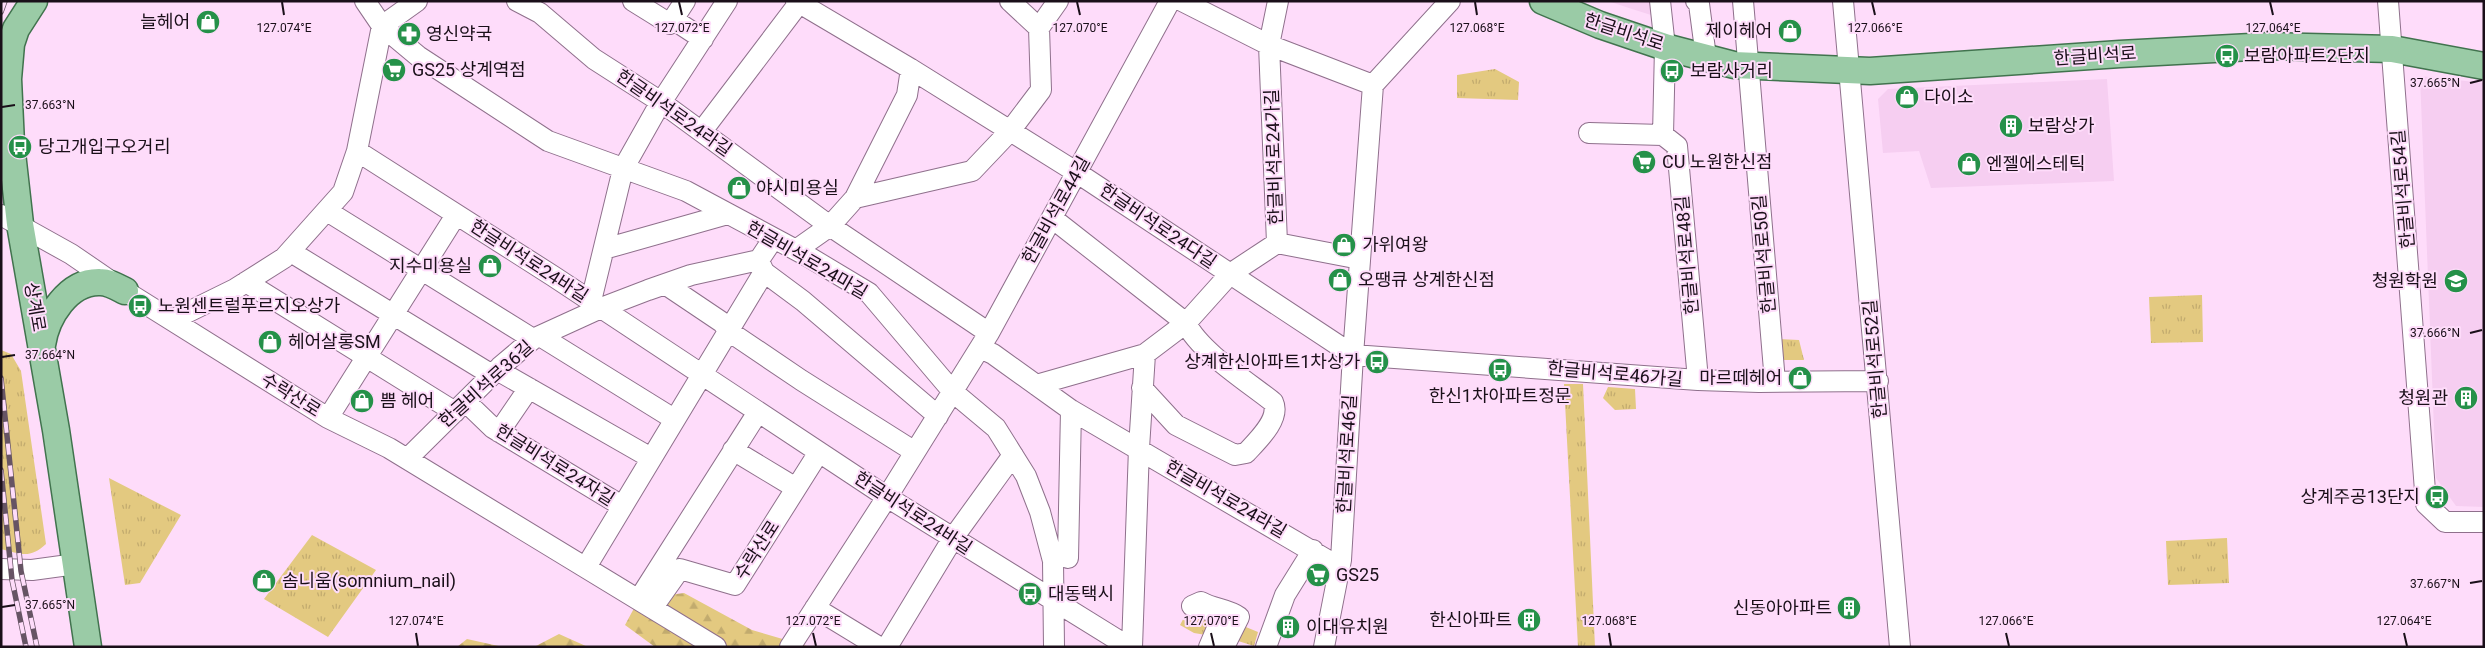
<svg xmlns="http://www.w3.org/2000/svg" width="2485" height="648" font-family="Roboto,'Noto Sans KR',sans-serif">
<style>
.built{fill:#f6cef1}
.grass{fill:url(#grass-tufts)}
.forest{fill:url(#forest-firs)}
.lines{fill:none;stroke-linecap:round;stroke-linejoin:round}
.minor-casing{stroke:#8f708c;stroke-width:22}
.major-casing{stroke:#41734e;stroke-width:29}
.minor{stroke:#fff;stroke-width:20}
.major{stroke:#9acba6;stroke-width:26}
.rail-casing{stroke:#665464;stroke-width:5.5}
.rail{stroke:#fedcfa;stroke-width:4;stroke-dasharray:11;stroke-linecap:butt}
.ticks{fill:none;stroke:#1a0f19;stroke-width:2}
.labels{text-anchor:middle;stroke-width:4;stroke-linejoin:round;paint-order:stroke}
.poi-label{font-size:18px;fill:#1a0f19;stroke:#fedcfa;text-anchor:start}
.street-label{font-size:18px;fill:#1a0f19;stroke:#fedcfa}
.ticks-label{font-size:12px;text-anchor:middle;fill:#1a0f19;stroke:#fedcfa;stroke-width:4;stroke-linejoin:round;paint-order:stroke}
</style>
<defs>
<pattern id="grass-tufts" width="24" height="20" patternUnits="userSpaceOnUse" patternTransform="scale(1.25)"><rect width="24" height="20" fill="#e3c980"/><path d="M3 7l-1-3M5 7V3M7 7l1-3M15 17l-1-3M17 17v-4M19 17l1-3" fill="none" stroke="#c2ab6e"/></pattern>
<pattern id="forest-firs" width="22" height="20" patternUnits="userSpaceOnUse" patternTransform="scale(1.25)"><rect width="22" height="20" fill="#e3c980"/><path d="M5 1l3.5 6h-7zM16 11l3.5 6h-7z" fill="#c2ab6e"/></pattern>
</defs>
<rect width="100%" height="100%" fill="#fedcfa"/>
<path class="built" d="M1608 1H1649L1651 15 1632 9Z
M2420 76 2484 83V507L2456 506 2436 478Z
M2107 79 2114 181 1931 188 1919 151 1883 153 1878 99 1888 89Z"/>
<path class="grass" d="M1495 69 1519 82 1518 100 1457 98V75Z
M2202 295 2203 342 2151 343 2149 297Z
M1777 339 1799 340 1804 360H1778Z
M1 350 11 354 21 371 46 544C30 559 21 554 1 549Z
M1564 384H1583L1595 647H1578Z
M1608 387 1635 389 1636 409 1615 410 1603 398Z
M109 478 181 515 140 583 125 585Z
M312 535 376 570 328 637 264 599Z
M2227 538 2229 583 2168 585 2166 541Z
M1188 610 1212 620 1206 635 1194 633 1180 625Z
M1241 625 1258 632 1254 646 1235 640Z"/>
<path class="forest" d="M684 593 752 630 810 647H655L625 625 639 599Z
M559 634 588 647H534Z
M467 639 503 647H457Z"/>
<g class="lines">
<g class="minor-casing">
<path id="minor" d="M365 1 382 26 418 56 548 141 686 191 809 257 869 293 953 392 996 428 1026 476 1040 512 1053 561 1054 647
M517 1 540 13 594 59 661 102 830 226 989 333
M633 1 670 24 685 1
M796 1 911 69 1076 172 1353 355 1698 380 1759 382 1878 381
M1182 1 1269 45 1373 85
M1660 1 1665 47 1663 135 1677 146 1698 380
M1696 1 1699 4 1706 57
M1743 1 1775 382
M1843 1 1900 647
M2388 1 2426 504 2445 522H2484
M674 20 703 39
M1039 28 1058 1
M702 131 799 3
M1589 133 1663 135
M357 151 553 276 887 497 1129 647
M855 198 907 95 911 69
M327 211 533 339
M1 215 71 254 125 291 328 418 389 448 716 647
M1052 218 1186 323C1199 351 1248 382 1273 402 1281 419 1257 441 1246 453L1235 455 1176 425 1142 388
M1277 243 1360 259
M604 249 728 214
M796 250 830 226 855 198 972 171 1010 131 1041 90 1039 28 1010 1
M291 252 492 375
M759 261 764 272 803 301 938 416
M246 282 455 412
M665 284 723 323 727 330 801 380 915 452
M591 301 623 169 658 107 727 1
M172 320 235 289 284 258 343 192 357 151 382 26 417 1
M540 336 674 419
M980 348 993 354 1071 410 1339 567
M497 370 651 458
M1036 385 1145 354
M466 402 493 428 622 506
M328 418 456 215
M499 432 529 388
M733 450 796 488
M407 459 500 367 533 339 601 308 648 290 691 275 759 260 773 239
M1068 558 1071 410
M586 567 764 272
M1 569 32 570 76 564
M639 599 758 412
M1192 606 1201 602C1213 609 1228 609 1239 617L1224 647
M653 607 680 569 735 585 819 452
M815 608 879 647
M1203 609 1213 611 1221 619 1209 647
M790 647 887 497 989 333 1170 1
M887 647 953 538 1013 455
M1132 647 1139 448 1145 354 1186 323 1230 274 1277 243 1269 45 1278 1
M1266 647 1285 595 1313 550
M1324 647 1341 560 1353 355 1373 85 1450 1"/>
</g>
<g class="major-casing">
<path id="major" d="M34 1 16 29 11 44 8 79 11 144 20 224 56 430 88 647
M1543 1 1600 25 1665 47 1734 65 1870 71 2120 54 2270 46 2392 49 2484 66
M42 345C46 317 68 281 100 282 109 282 117 287 125 291"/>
</g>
<use href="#minor" class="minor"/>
<use href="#major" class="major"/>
<g class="rail-casing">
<path id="rail" d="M1 12 5 1
M1 378 21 571 37 647
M1 470 12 580 26 647"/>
</g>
<use href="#rail" class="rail"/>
</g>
<path class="ticks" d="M282 2 284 15M679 2 682 15M1077 2 1080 15M1475 2 1477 15M1872 2 1875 15M2270 2 2273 15M2470 83 2482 80M2 107 15 105M2470 333 2482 330M2 357 15 355M2470 583 2482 581M2 607 15 605M416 633 418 646M813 633 816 646M1211 633 1214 646M1609 633 1611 646M2006 633 2009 646M2404 633 2407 646"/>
<defs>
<g id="shop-disc" transform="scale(1.25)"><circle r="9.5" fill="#259149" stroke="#fedcfa"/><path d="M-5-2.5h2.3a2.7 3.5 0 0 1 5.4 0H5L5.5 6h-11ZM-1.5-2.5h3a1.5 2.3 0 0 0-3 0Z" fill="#fff"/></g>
<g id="pharmacy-disc" transform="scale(1.25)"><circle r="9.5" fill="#259149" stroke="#fedcfa"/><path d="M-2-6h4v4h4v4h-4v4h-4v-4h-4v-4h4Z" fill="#fff"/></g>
<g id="bus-disc" transform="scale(1.25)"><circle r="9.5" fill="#259149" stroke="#fedcfa"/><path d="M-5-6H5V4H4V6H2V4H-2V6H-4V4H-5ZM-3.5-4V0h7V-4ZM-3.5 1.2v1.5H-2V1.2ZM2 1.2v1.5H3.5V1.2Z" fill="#fff"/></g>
<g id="supermarket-disc" transform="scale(1.25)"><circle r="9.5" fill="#259149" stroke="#fedcfa"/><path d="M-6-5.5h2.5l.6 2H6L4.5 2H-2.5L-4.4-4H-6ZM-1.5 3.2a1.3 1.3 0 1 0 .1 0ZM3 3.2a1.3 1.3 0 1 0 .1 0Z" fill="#fff"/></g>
<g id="building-disc" transform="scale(1.25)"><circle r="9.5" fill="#259149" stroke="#fedcfa"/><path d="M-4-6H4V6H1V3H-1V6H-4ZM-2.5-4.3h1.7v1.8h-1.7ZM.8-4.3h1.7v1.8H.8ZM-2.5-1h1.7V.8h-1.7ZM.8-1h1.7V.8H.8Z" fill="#fff"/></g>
<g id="school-disc" transform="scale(1.25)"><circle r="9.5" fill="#259149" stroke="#fedcfa"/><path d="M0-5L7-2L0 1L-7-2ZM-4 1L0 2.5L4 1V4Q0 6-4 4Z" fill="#fff"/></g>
</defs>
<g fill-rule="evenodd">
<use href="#shop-disc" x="208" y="22"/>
<use href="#shop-disc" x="1790" y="31"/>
<use href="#pharmacy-disc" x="409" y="34"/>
<use href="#bus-disc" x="2227" y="56"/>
<use href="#supermarket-disc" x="394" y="70"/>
<use href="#bus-disc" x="1672" y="71"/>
<use href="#shop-disc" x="1907" y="97"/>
<use href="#building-disc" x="2011" y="126"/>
<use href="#bus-disc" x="20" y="147"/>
<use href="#supermarket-disc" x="1644" y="162"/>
<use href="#shop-disc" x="1969" y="164"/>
<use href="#shop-disc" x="739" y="188"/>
<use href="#shop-disc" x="1344" y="245"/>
<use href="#shop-disc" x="490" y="266"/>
<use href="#shop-disc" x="1340" y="280"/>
<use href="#school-disc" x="2456" y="281"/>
<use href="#bus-disc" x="140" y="306"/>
<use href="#shop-disc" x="270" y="342"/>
<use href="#bus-disc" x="1377" y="362"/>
<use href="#bus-disc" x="1500" y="370"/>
<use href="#shop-disc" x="1800" y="378"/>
<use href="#building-disc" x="2466" y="398"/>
<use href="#shop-disc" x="362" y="401"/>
<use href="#bus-disc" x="2437" y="497"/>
<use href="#supermarket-disc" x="1318" y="575"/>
<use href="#shop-disc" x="264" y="581"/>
<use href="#bus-disc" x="1030" y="594"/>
<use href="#building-disc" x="1849" y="608"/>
<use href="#building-disc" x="1529" y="620"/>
<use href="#building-disc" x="1288" y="627"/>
</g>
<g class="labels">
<g class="poi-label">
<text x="190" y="28" text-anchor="end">늘헤어</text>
<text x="1772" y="37" text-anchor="end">제이헤어</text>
<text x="426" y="40">영신약국</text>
<text x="2244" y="62">보람아파트2단지</text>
<text x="412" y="76">GS25 상계역점</text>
<text x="1690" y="77">보람사거리</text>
<text x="1924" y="103">다이소</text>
<text x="2028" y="132">보람상가</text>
<text x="38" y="153">당고개입구오거리</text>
<text x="1662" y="168">CU 노원한신점</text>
<text x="1986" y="170">엔젤에스테틱</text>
<text x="756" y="194">야시미용실</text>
<text x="1362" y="251">가위여왕</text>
<text x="472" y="272" text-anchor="end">지수미용실</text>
<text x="1358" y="286">오땡큐 상계한신점</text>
<text x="2438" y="287" text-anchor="end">청원학원</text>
<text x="158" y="312">노원센트럴푸르지오상가</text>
<text x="288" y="348">헤어살롱SM</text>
<text x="1360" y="368" text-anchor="end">상계한신아파트1차상가</text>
<text x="1782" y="384" text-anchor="end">마르떼헤어</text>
<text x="1500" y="402" text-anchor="middle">한신1차아파트정문</text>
<text x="2448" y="404" text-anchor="end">청원관</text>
<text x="380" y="407">쁨 헤어</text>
<text x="2420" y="503" text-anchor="end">상계주공13단지</text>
<text x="1336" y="581">GS25</text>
<text x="282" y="587">솜니움(somnium_nail)</text>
<text x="1048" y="600">대동택시</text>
<text x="1832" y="614" text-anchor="end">신동아아파트</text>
<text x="1512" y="626" text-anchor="end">한신아파트</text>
<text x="1306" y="633">이대유치원</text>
</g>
<g class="street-label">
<text transform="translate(1624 32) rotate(18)" y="6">한글비석로</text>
<text transform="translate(2095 56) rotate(-4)" y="6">한글비석로</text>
<text transform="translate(674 113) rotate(35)" y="6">한글비석로24라길</text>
<text transform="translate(1274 157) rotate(-92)" y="6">한글비석로24가길</text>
<text transform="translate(2403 189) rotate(-95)" y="6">한글비석로54길</text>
<text transform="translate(1056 210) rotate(-61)" y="6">한글비석로44길</text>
<text transform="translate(1158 226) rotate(34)" y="6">한글비석로24다길</text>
<text transform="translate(1764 254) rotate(-95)" y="6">한글비석로50길</text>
<text transform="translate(1687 255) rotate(-95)" y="6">한글비석로48길</text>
<text transform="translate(807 260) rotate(30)" y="6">한글비석로24마길</text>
<text transform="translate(529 261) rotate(33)" y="6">한글비석로24바길</text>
<text transform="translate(35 307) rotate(80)" y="6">상계로</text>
<text transform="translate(1875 359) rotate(-95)" y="6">한글비석로52길</text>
<text transform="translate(1615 374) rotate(5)" y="6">한글비석로46가길</text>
<text transform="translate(486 384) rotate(-42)" y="6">한글비석로36길</text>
<text transform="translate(291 395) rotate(32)" y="6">수락산로</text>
<text transform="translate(1347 454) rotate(-87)" y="6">한글비석로46길</text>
<text transform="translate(555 465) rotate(32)" y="6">한글비석로24자길</text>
<text transform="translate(1226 499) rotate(30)" y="6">한글비석로24라길</text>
<text transform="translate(913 513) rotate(33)" y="6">한글비석로24바길</text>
<text transform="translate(757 550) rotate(-57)" y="6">수락산로</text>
</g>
</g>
<g class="ticks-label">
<text x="284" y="32">127.074°E</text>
<text x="682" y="32">127.072°E</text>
<text x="1080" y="32">127.070°E</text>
<text x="1477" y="32">127.068°E</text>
<text x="1875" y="32">127.066°E</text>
<text x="2273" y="32">127.064°E</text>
<text x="2435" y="87">37.665°N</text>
<text x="50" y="109">37.663°N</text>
<text x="2435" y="337">37.666°N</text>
<text x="50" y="359">37.664°N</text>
<text x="2435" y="588">37.667°N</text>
<text x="50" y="609">37.665°N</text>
<text x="416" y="625">127.074°E</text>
<text x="813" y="625">127.072°E</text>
<text x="1211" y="625">127.070°E</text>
<text x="1609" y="625">127.068°E</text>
<text x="2006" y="625">127.066°E</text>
<text x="2404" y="625">127.064°E</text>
</g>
<rect width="2485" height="648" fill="none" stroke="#1a0f19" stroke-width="5"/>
</svg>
